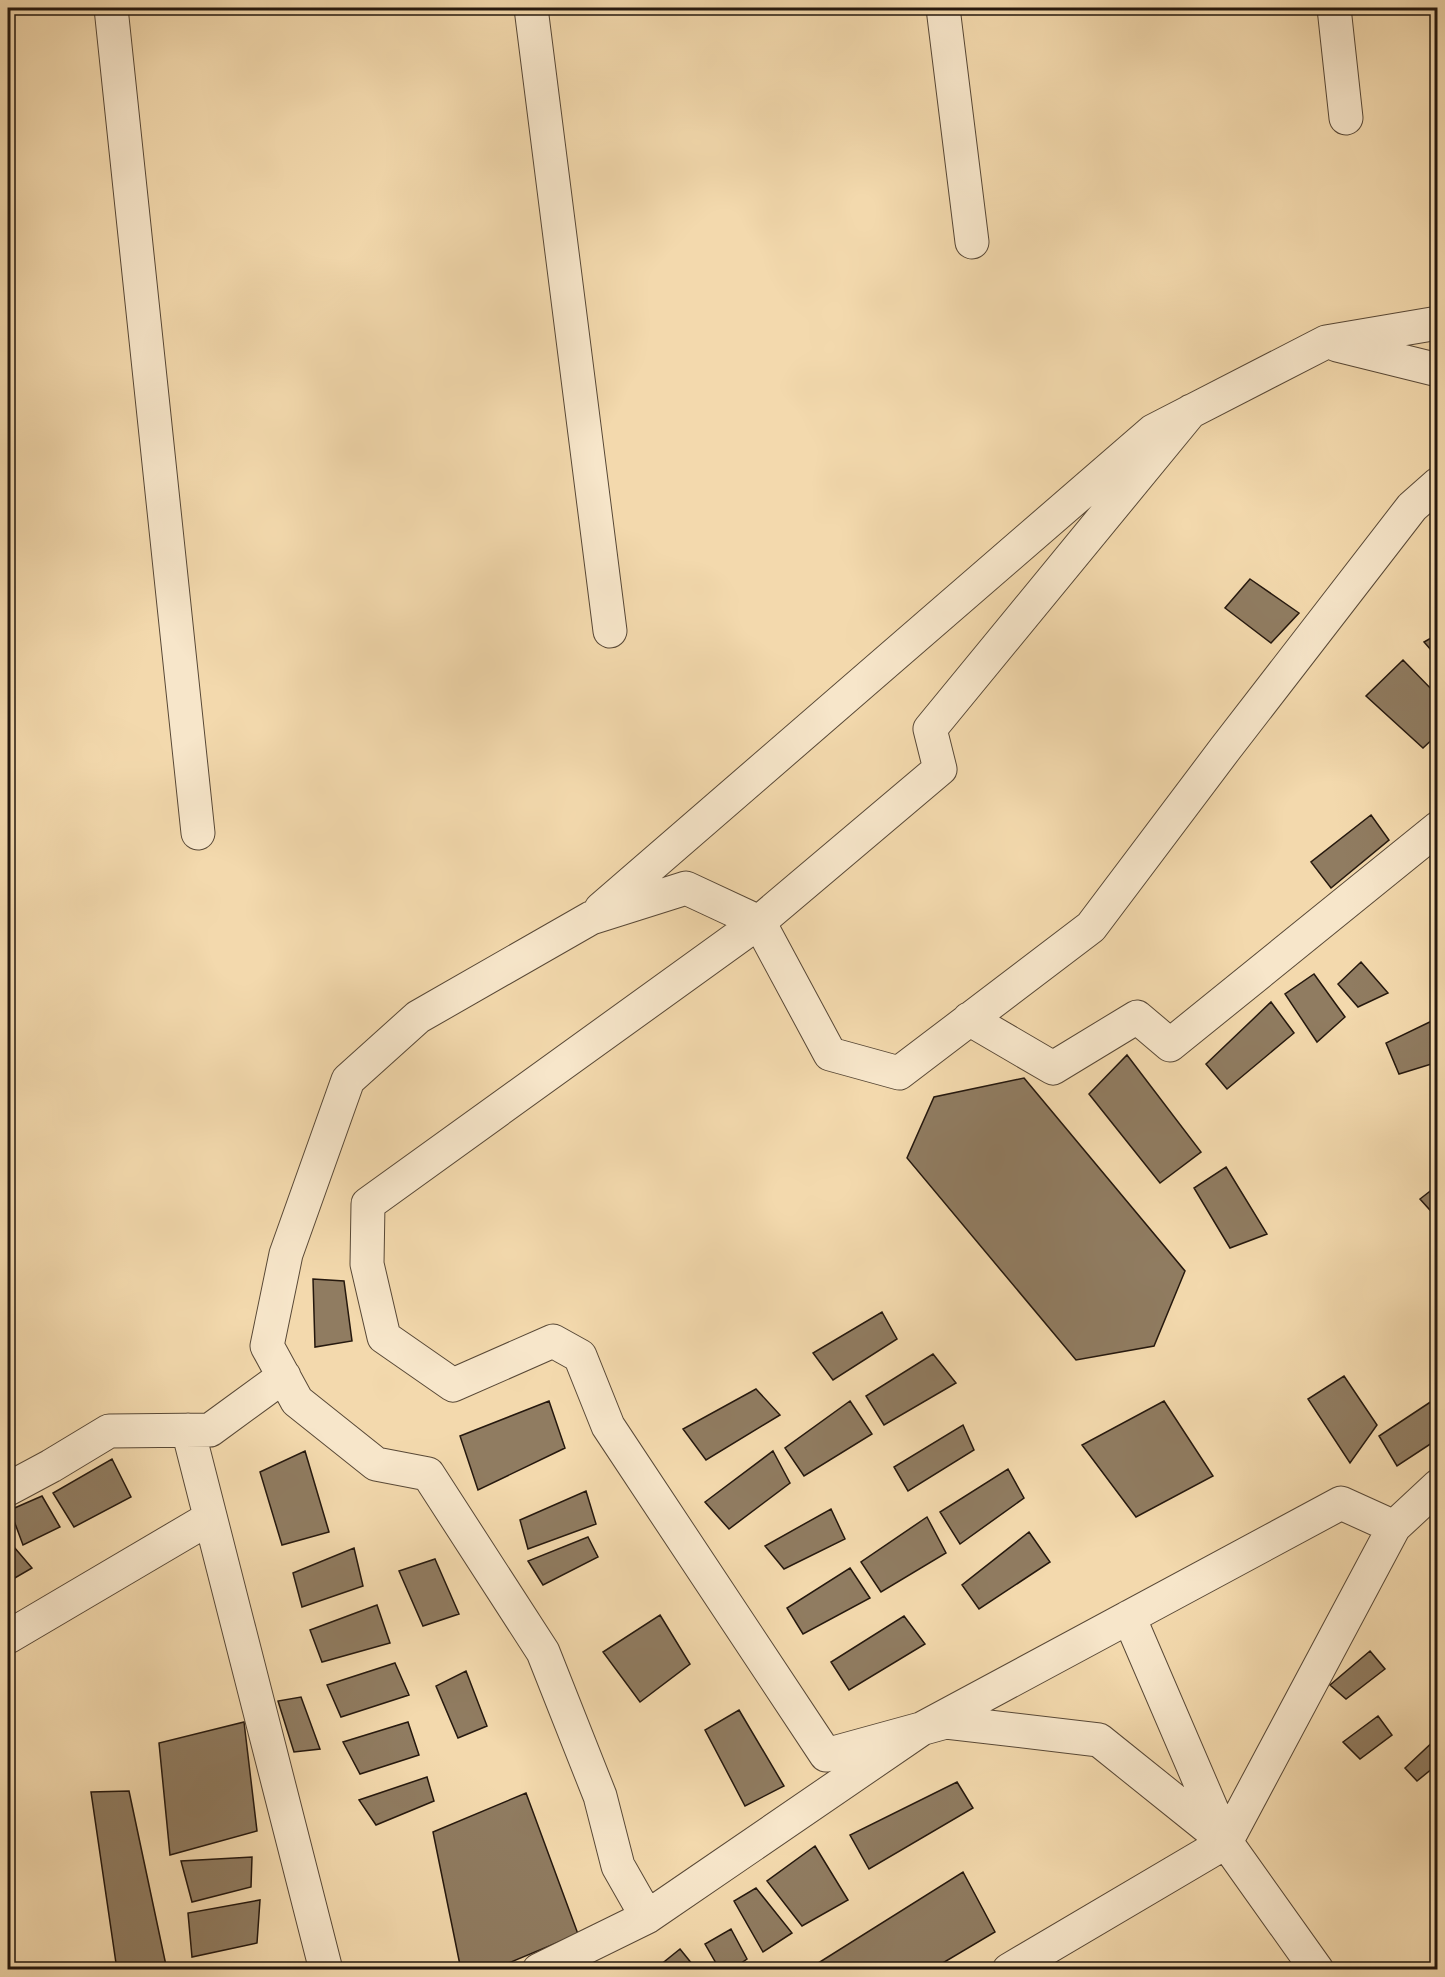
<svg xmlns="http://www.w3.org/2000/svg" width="1445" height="1977" font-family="'Gentium Book Plus',serif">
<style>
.building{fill:#907c61;stroke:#25180e;stroke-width:1.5}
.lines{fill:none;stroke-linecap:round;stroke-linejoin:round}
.minor-casing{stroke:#584836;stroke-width:35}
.minor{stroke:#f7e6ca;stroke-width:33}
</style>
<rect width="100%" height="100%" fill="#f3d9ad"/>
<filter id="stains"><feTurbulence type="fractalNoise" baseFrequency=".00333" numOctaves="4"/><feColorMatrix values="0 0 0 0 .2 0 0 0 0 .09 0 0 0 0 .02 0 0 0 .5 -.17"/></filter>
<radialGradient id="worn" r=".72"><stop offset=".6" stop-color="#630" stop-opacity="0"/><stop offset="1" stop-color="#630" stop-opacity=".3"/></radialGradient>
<path class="building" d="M1250 579 1299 613 1271 643 1225 608Z
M1438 634V658L1424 642Z
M1403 660 1438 696V734L1423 748 1366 696Z
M1371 815 1389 840 1331 888 1311 862Z
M1361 962 1388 993 1358 1007 1338 984Z
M1314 974 1345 1017 1317 1042 1285 994Z
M1271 1002 1294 1033 1227 1089 1206 1064Z
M1438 1018V1062L1399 1074 1386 1043Z
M1127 1055 1201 1152 1160 1183 1089 1094Z
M1024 1078 1185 1271 1154 1346 1076 1360 907 1158 934 1097Z
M1226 1167 1267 1234 1230 1248 1194 1188Z
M1438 1185V1219L1420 1199Z
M313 1279 344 1281 352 1341 315 1347Z
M882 1312 897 1339 833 1380 813 1353Z
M933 1354 956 1383 884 1425 866 1396Z
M1344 1376 1377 1425 1350 1463 1308 1399Z
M756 1389 780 1415 706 1460 683 1429Z
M1438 1397V1439L1397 1466 1379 1436Z
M549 1401 565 1448 478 1490 460 1436Z
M850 1401 872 1434 804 1476 785 1448Z
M1164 1401 1213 1476 1136 1517 1082 1445Z
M963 1425 974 1450 908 1491 894 1467Z
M305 1451 329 1532 282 1545 260 1472Z
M773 1451 790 1483 729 1529 705 1502Z
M112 1459 131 1497 74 1527 53 1493Z
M1008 1469 1024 1498 960 1544 940 1512Z
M586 1491 596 1524 528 1549 520 1520Z
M42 1496 60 1527 23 1545 10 1510Z
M831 1509 845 1539 784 1569 765 1546Z
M927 1517 946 1553 881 1592 861 1562Z
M1029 1532 1050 1562 979 1609 962 1585Z
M588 1537 598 1557 543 1585 528 1561Z
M8 1540 32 1568 8 1582Z
M354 1548 363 1586 302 1607 293 1573Z
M435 1559 459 1614 423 1626 399 1571Z
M850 1568 870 1598 803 1634 787 1608Z
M377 1605 390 1643 322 1662 310 1630Z
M660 1615 690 1664 640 1702 603 1652Z
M904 1616 925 1644 849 1690 831 1662Z
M1370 1651 1385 1669 1346 1699 1330 1685Z
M395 1663 409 1695 341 1717 327 1685Z
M466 1671 487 1726 458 1738 436 1686Z
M301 1697 320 1749 294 1752 278 1701Z
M739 1710 784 1786 745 1806 705 1730Z
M1378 1716 1392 1735 1360 1759 1343 1742Z
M244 1722 257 1831 170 1855 159 1743Z
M408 1722 419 1755 360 1774 343 1742Z
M1438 1737V1764L1417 1781 1405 1768Z
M427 1777 434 1801 376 1825 359 1800Z
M957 1782 973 1808 869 1869 850 1835Z
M129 1791 167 1970H117L91 1792Z
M526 1793 578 1934 492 1970H461L433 1832Z
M815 1846 848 1900 802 1926 767 1881Z
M252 1857 251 1887 192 1902 181 1861Z
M963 1872 995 1932 931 1970H807Z
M756 1888 792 1933 763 1952 734 1901Z
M260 1900 257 1943 192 1957 188 1913Z
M731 1929 747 1959 731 1970H720L705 1944Z
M680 1949 697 1970H654Z"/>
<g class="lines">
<g class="minor-casing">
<path id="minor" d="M111 8 198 833
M531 8 610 631
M943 8 972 242
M1334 8 1346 118
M1337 345 1438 370
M1191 411 930 729 940 769 759 922 830 1054 899 1073 1091 927 1225 749 1412 507 1438 484
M601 909 1153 431 1326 342 1438 323
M969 1019 1053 1068 1137 1017 1170 1045 1438 828
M188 1430 326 1970
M8 1489 51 1466 109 1431 210 1430 284 1376
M1129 1617 1224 1838
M8 1637 210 1518
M1226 1842 1099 1740 946 1722 826 1755 608 1426 580 1356 553 1341 453 1385 384 1337 367 1264 368 1204 759 922 686 888 591 918 418 1017 348 1080 286 1254 267 1346 297 1401 376 1464 428 1474 543 1652 600 1796 618 1866 647 1917 923 1728 1341 1503 1394 1527
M539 1970 647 1917
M1009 1970 1226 1842
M1317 1970 1226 1842 1394 1527 1438 1486"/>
</g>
<use href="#minor" class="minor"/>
</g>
<rect width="1445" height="1977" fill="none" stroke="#f3d9ad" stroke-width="30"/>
<rect x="9" y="9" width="1427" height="1959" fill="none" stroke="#25180e" stroke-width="3"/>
<rect x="15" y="15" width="1415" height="1947" fill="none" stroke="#25180e" stroke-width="1.5"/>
<rect width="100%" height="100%" filter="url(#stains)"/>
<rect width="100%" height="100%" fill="url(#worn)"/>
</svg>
